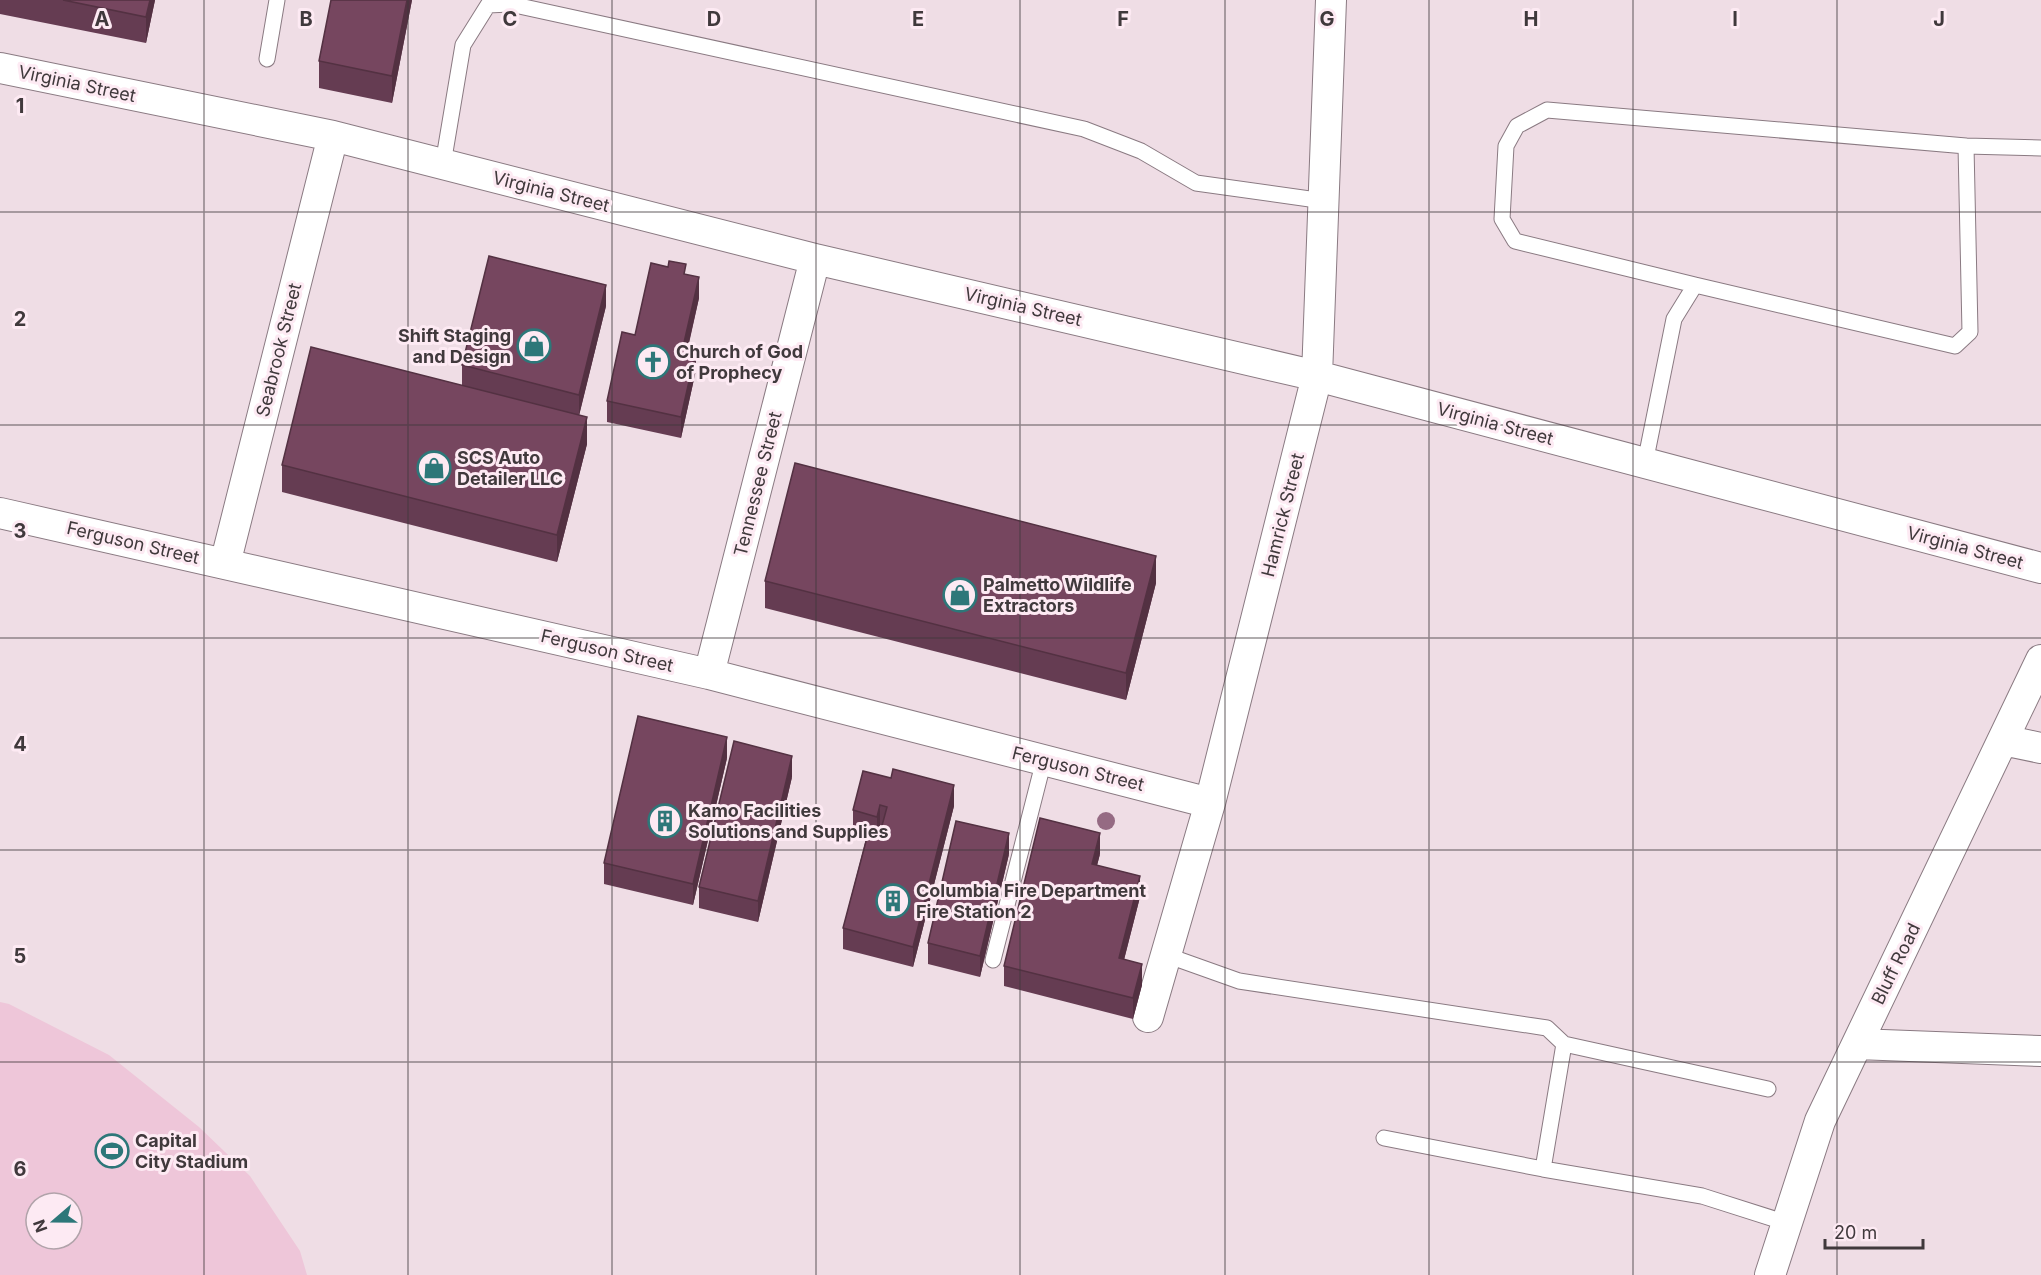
<svg xmlns="http://www.w3.org/2000/svg" width="2041" height="1275" font-family="Inter,sans-serif">
<style>
.green{fill:#eec6d9;fill-rule:evenodd}
.lines{fill:none;stroke-linecap:round;stroke-linejoin:round}
.lane-casing{stroke:#8a7a82;stroke-width:17}
.street-casing{stroke:#8a7a82;stroke-width:32}
.lane{stroke:#fff;stroke-width:15}
.street{stroke:#fff;stroke-width:30}
.tree{fill:#956a83}
.wall{fill:#653c52;fill-rule:evenodd}
.shaded-wall{fill:#533142}
.building{fill:#76465f;stroke:#533142;stroke-width:1.5}
.grid{fill:none;stroke:#40393c;stroke-width:1.5;stroke-opacity:0.55}
.labels{text-anchor:middle;stroke-width:6;stroke-linejoin:round;paint-order:stroke}
.street-label{font-size:18px;fill:#40393c;stroke:#fdeaf3}
.poi-label{font-size:18px;font-weight:bold;fill:#40393c;stroke:#fdeaf3;text-anchor:start}
.grid-label{font-size:20px;text-anchor:middle;font-weight:bold;fill:#40393c;stroke:#fdeaf3;stroke-width:6;stroke-linejoin:round;paint-order:stroke}
</style>
<rect width="100%" height="100%" fill="#efdde5"/>
<path class="green" d="M0 1002 9 1004 109 1055 199 1127 250 1176 300 1251 307 1275H0ZM36 1203H72V1239H36Z"/>
<g class="lines">
<g class="lane-casing">
<path id="lane" d="M267 59 277 0
M443 164 463 45 488 5 510 4 1084 129 1141 151 1196 183 1324 201
M1695 285 1515 241 1502 219 1506 146 1517 126 1547 110 1966 146
M1645 463 1674 319 1695 285 1955 346 1970 332 1966 146 2041 148
M1166 955 1239 981 1547 1028 1564 1044 1543 1169
M993 960 1044 760
M1564 1044 1768 1089
M1384 1138 1543 1169 1702 1196 1787 1223"/>
</g>
<g class="street-casing">
<path id="street" d="M0 68 333 136 815 259 1317 376 2041 568
M0 513 709 674 1210 803
M225 564 333 136
M709 674 815 259
M2003 740 2041 748
M1148 1017 1210 803 1317 376 1331 0
M1857 1044 2041 1051
M1770 1275 1820 1121 2041 660"/>
</g>
<use href="#lane" class="lane"/>
<use href="#street" class="street"/>
</g>
<circle class="tree" cx="1106" cy="821" r="9"/>
<path class="wall" d="M0 0H155L146 43 0 14Z
M412 0 392 103 319 88V61Z
M686 274 699 298 688 348 696 370 681 438 607 422V401L635 335Z
M606 306 579 415 587 444 557 562 282 492V465L462 386V365Z
M765 581 1156 583 1126 700 765 608Z
M727 758 693 905 604 884V863Z
M863 771 954 806 913 967 843 949V928L867 835 853 831V810ZM880 825 882 826 880 833H878Z
M792 777 758 922 699 908V887Z
M1009 854 980 977 928 964V943Z
M1100 854 1097 865 1140 897 1124 960 1142 985 1133 1019 1004 986V966Z"/>
<path class="shaded-wall" d="M150 0H155L146 43V17Z
M407 0H412L392 103V76Z
M699 277V298L683 368V347Z
M606 285V306L579 416V395Z
M696 350V370L681 438V417Z
M587 417V444L557 562V535Z
M1156 556V583L1126 700V673Z
M727 737V758L693 905V884Z
M792 756V777L758 922V901Z
M954 785V806L913 967V947Z
M880 805V825L877 838V817Z
M1009 833V854L980 977V956Z
M1100 833V854L1092 885V864Z
M1140 876V897L1119 979V958Z
M1142 964V985L1133 1019V998Z"/>
<path class="building" d="M63 0H150L146 17Z
M331 0H407L392 76 319 61Z
M489 256 606 285 579 395 462 365Z
M669 261 686 264 684 274 699 277 683 347 696 350 681 417 607 401 622 332 635 335 651 263 668 267Z
M311 347 587 417 557 535 282 465Z
M795 463 1156 556 1126 673 765 581Z
M638 716 727 737 693 884 604 863Z
M734 741 792 756 758 901 699 887Z
M893 769 954 785 913 947 843 928 869 830 880 833 887 807 880 805 877 817 853 810 863 771 891 778Z
M1040 818 1100 833 1092 864 1140 876 1119 958 1142 964 1133 998 1004 966Z
M956 821 1009 833 980 956 928 943Z"/>
<path class="grid" d="M204 0V1275M408 0V1275M612 0V1275M816 0V1275M1020 0V1275M1225 0V1275M1429 0V1275M1633 0V1275M1837 0V1275M0 212H2041M0 425H2041M0 638H2041M0 850H2041M0 1062H2041"/>
<defs>
<g id="shop-ring" transform="scale(1.725)"><circle r="9.5" fill="#fdeaf3" stroke="#2d7779" stroke-width="1.5"/><path d="M-5-2.5h2.3a2.7 3.5 0 0 1 5.4 0H5L5.5 6h-11ZM-1.5-2.5h3a1.5 2.3 0 0 0-3 0Z" fill="#2d7779"/></g>
<g id="church-ring" transform="scale(1.725)"><circle r="9.5" fill="#fdeaf3" stroke="#2d7779" stroke-width="1.5"/><path d="M-1.2-6h2.4v3.5h3.3v2.4h-3.3V6h-2.4V-.1h-3.3v-2.4h3.3Z" fill="#2d7779"/></g>
<g id="building-ring" transform="scale(1.725)"><circle r="9.5" fill="#fdeaf3" stroke="#2d7779" stroke-width="1.5"/><path d="M-4-6H4V6H1V3H-1V6H-4ZM-2.5-4.3h1.7v1.8h-1.7ZM.8-4.3h1.7v1.8H.8ZM-2.5-1h1.7V.8h-1.7ZM.8-1h1.7V.8H.8Z" fill="#2d7779"/></g>
<g id="stadium-ring" transform="scale(1.725)"><circle r="9.5" fill="#fdeaf3" stroke="#2d7779" stroke-width="1.5"/><path d="M0-5a6.5 5 0 1 0 0 10a6.5 5 0 1 0 0-10ZM-3.5-1.8h7v3.6h-7Z" fill="#2d7779"/></g>
</defs>
<g fill-rule="evenodd">
<use href="#shop-ring" x="534" y="346"/>
<use href="#church-ring" x="653" y="362"/>
<use href="#shop-ring" x="434" y="468"/>
<use href="#shop-ring" x="960" y="595"/>
<use href="#building-ring" x="665" y="821"/>
<use href="#building-ring" x="893" y="901"/>
<use href="#stadium-ring" x="112" y="1151"/>
</g>
<g class="labels">
<g class="street-label">
<text transform="translate(77 84) rotate(12)" y="6">Virginia Street</text>
<text transform="translate(551 192) rotate(14)" y="6">Virginia Street</text>
<text transform="translate(1023 307) rotate(13)" y="6">Virginia Street</text>
<text transform="translate(279 350) rotate(-76)" y="6">Seabrook Street</text>
<text transform="translate(1495 424) rotate(15)" y="6">Virginia Street</text>
<text transform="translate(758 484) rotate(-76)" y="6">Tennessee Street</text>
<text transform="translate(1283 515) rotate(-76)" y="6">Hamrick Street</text>
<text transform="translate(133 543) rotate(13)" y="6">Ferguson Street</text>
<text transform="translate(1965 548) rotate(15)" y="6">Virginia Street</text>
<text transform="translate(607 651) rotate(13)" y="6">Ferguson Street</text>
<text transform="translate(1078 769) rotate(14)" y="6">Ferguson Street</text>
<text transform="translate(1896 964) rotate(-64)" y="6">Bluff Road</text>
</g>
<g class="poi-label">
<text x="511" y="342" text-anchor="end">Shift Staging<tspan x="511" dy="21">and Design</tspan></text>
<text x="676" y="358">Church of God<tspan x="676" dy="21">of Prophecy</tspan></text>
<text x="457" y="464">SCS Auto<tspan x="457" dy="21">Detailer LLC</tspan></text>
<text x="983" y="591">Palmetto Wildlife<tspan x="983" dy="21">Extractors</tspan></text>
<text x="688" y="817">Kamo Facilities<tspan x="688" dy="21">Solutions and Supplies</tspan></text>
<text x="916" y="897">Columbia Fire Department<tspan x="916" dy="21">Fire Station 2</tspan></text>
<text x="135" y="1147">Capital<tspan x="135" dy="21">City Stadium</tspan></text>
</g>
</g>
<g class="grid-label">
<text x="102" y="26">A</text>
<text x="306" y="26">B</text>
<text x="510" y="26">C</text>
<text x="714" y="26">D</text>
<text x="918" y="26">E</text>
<text x="1123" y="26">F</text>
<text x="1327" y="26">G</text>
<text x="1531" y="26">H</text>
<text x="1735" y="26">I</text>
<text x="1939" y="26">J</text>
<text x="20" y="113">1</text>
<text x="20" y="326">2</text>
<text x="20" y="538">3</text>
<text x="20" y="751">4</text>
<text x="20" y="963">5</text>
<text x="20" y="1176">6</text>
</g>
<g transform="translate(54 1221) rotate(250)"><circle r="28" fill="#fdeaf3" stroke="#b1a3aa" stroke-width="1.5"/>
<path d="M0-4.5L10 22L0 15L-10 22Z" fill="#2d7779"/>
<text y="-9" font-size="16" font-weight="bold" text-anchor="middle" fill="#40393c">N</text>
</g>
<path d="M1825 1239v9h98v-9" fill="none" stroke="#40393c" stroke-width="3"/>
<text x="1834" y="1239" font-size="18" fill="#40393c" stroke="#fdeaf3" stroke-width="4.5" paint-order="stroke">20 m</text>
</svg>
